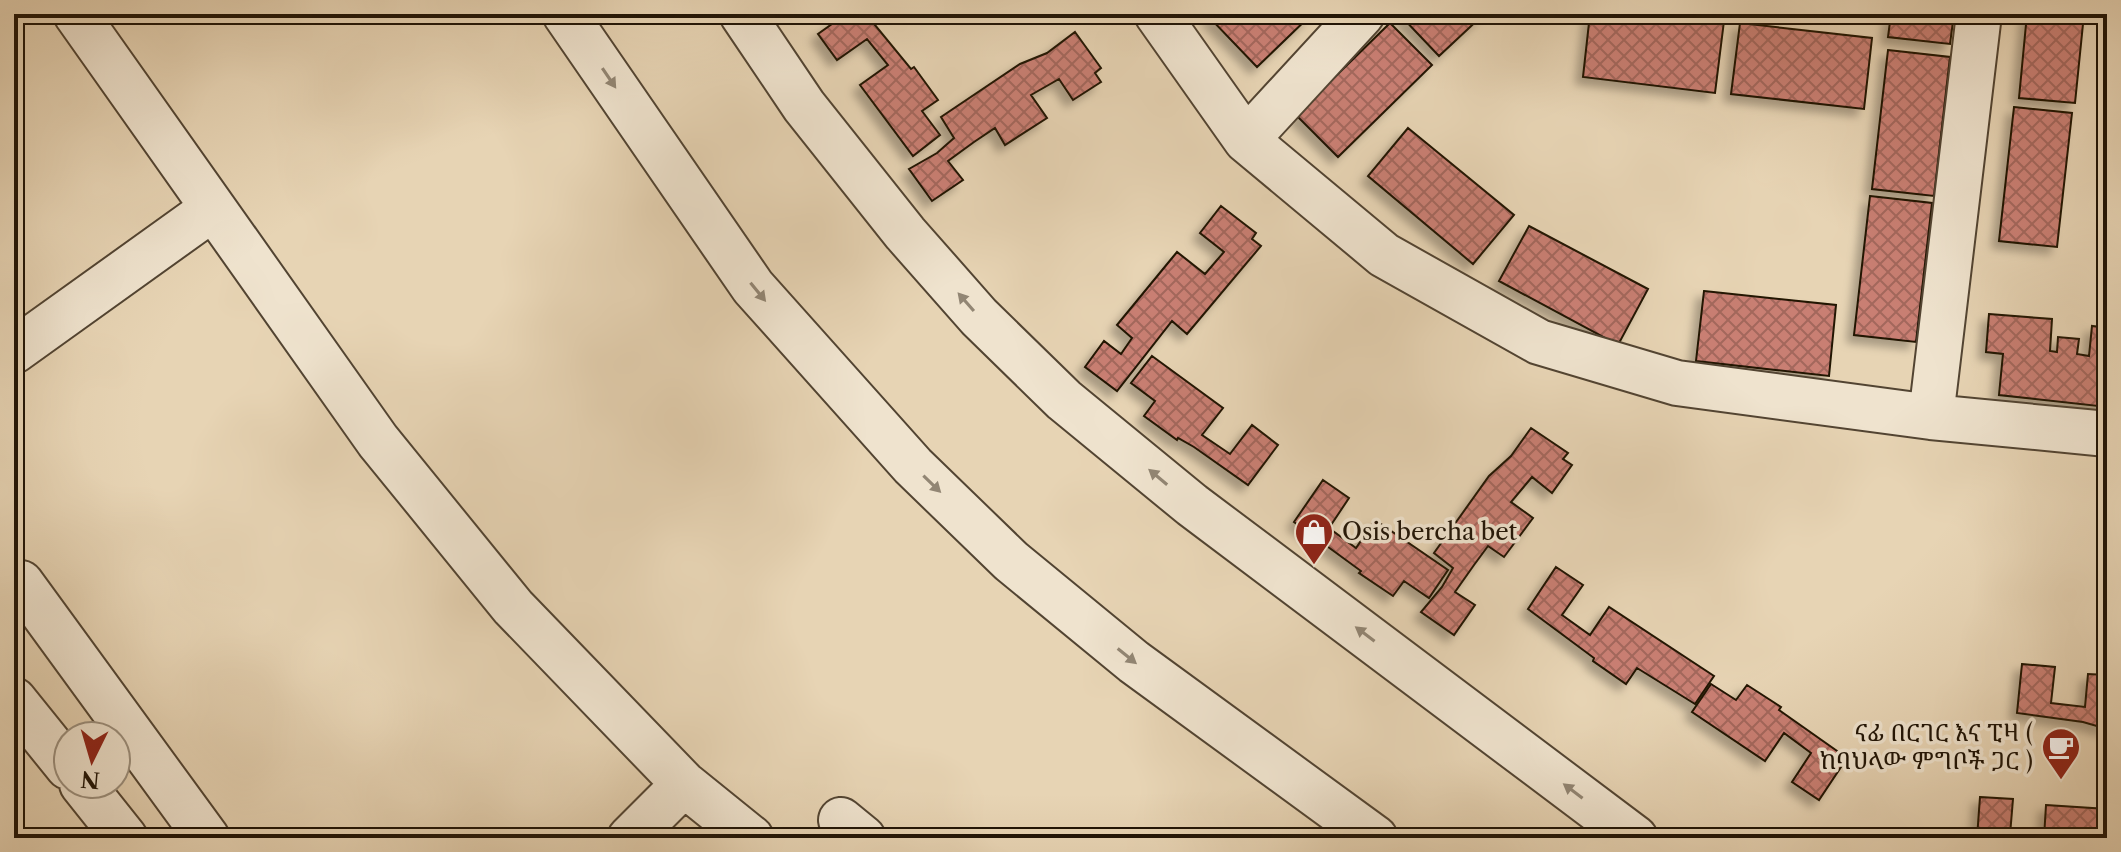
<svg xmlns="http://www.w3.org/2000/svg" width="2121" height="852" font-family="'Libre Caslon Text','Noto Serif Ethiopic',serif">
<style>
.building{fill:url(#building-cross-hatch);stroke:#201406;stroke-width:2;filter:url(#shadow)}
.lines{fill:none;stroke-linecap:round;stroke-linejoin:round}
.minor-casing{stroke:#524432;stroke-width:48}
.minor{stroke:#efe3ce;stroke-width:44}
.oneway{fill:#928674}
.labels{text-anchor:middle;stroke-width:7;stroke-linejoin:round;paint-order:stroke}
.poi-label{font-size:24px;fill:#201406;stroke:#efe3ce;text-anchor:start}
</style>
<defs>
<pattern id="building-cross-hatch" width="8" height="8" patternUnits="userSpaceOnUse" patternTransform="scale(2)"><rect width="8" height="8" fill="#c97f73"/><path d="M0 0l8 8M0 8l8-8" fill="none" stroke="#a3675c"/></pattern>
<filter id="shadow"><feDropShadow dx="-7" dy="7" stdDeviation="4" flood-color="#0004"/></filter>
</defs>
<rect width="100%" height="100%" fill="#e7d4b4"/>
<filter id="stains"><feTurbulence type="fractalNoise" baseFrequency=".0025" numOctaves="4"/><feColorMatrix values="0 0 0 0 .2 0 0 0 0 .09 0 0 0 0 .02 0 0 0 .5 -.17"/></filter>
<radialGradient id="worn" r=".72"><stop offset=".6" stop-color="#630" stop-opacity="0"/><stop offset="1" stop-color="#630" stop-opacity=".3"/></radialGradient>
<path class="building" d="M846 14H866L911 69 914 67 938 100 922 111 940 135 913 156 860 85 888 65 867 39 837 60 818 34Z
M1211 14H1312L1257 67 1208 16Z
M1399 14H1484L1439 56Z
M1590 14H1658L1724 21 1715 93 1583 77Z
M1891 14H1954L1950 44 1888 37Z
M2027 14H2084L2075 103 2019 98Z
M1390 23 1432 65 1338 157 1296 115Z
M1740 23 1872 38 1864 109 1731 94Z
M1075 32 1101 68 1095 73 1101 82 1073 100 1059 79 1031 95 1047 118 1005 145 995 128 974 142 948 161 963 180 932 201 909 169 937 153 954 138 941 117 1020 64 1047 53Z
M1888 50 1950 57 1934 196 1872 189Z
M2014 107 2072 113 2057 247 1999 241Z
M1408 128 1514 215 1473 264 1368 176Z
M1870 196 1932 203 1916 342 1854 335Z
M1221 206 1256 233 1252 239 1261 246 1187 334 1172 321 1117 391 1085 367 1104 341 1121 354 1132 338 1117 325 1177 252 1205 274 1224 252 1200 233Z
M1529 226 1648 289 1618 345 1499 281Z
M1704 291 1836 305 1829 376 1696 361Z
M1989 314 2052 319 2050 351 2057 352 2058 337 2079 339 2077 354 2089 356 2092 326 2107 328V407L1999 395 2003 354 1986 352Z
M1152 356 1223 408 1202 435 1230 454 1252 425 1278 445 1248 485 1194 447 1178 438 1177 440 1144 416 1155 401 1131 383Z
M1531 428 1568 453 1563 459 1572 465 1552 493 1532 477 1511 502 1533 518 1504 557 1488 546 1474 565 1455 592 1475 605 1454 635 1421 612 1442 587 1453 568 1434 553 1489 476 1511 456Z
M1323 480 1349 498 1329 528 1356 548 1375 520 1448 570 1429 598 1404 581 1393 596 1359 573 1361 571 1294 522Z
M1556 567 1583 585 1562 615 1590 635 1609 607 1714 676 1695 704 1637 668 1626 684 1593 661 1594 658 1528 609Z
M2022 664 2055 667 2051 703 2085 707 2088 674 2107 675V729L2083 722 2017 713Z
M1711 684 1736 700 1747 685 1781 707 1779 710 1847 758 1819 800 1792 782 1811 753 1784 733 1765 761 1692 712Z
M1980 797 2013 799 2010 835 2039 838H1977Z
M2046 805 2107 809V838H2044Z"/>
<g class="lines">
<g class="minor-casing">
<path id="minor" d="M76 14 378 441 513 607 684 784 751 838
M565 14 753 287 913 466 1011 561 1134 662 1375 838
M742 14 804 106 905 233 979 317 1064 400 1192 505 1635 838
M1157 14 1246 140 1384 255 1539 342 1677 383 1931 417 2107 434
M1246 140 1362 14
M14 351 212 209
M1931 417 1979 14
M21 583 207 838
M14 700 68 767
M82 784 125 838
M841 820 863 838
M630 838 684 784"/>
</g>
<use href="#minor" class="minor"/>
</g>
<defs><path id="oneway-solid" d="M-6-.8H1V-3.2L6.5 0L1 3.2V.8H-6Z" transform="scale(2)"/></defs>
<g class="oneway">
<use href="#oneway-solid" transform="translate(609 78) rotate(56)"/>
<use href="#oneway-solid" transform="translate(758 292) rotate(51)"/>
<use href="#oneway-solid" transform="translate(966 302) rotate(-131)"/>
<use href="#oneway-solid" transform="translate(1158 477) rotate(-140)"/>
<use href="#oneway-solid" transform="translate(932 484) rotate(44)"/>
<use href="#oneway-solid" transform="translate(1365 634) rotate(-143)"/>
<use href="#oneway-solid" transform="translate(1127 656) rotate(39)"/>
<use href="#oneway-solid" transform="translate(1573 791) rotate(-143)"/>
</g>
<defs>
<g id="shop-pin" transform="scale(2)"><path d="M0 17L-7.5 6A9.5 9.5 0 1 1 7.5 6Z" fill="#8f2418" stroke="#efe3ce"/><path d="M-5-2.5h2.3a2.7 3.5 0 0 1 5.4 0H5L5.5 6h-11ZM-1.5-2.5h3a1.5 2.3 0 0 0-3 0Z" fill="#fff"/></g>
<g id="cafe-pin" transform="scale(2)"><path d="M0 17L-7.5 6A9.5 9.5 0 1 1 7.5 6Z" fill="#8f2418" stroke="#efe3ce"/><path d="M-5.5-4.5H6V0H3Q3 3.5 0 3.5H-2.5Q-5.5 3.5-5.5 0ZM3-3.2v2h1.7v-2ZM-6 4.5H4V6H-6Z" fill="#fff"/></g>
</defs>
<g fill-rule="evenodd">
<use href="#shop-pin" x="1314" y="532"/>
<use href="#cafe-pin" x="2061" y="747"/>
</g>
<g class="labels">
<g class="poi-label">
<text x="1342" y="540">Osis bercha bet</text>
<text x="2033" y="741" text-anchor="end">ናፊ በርገር እና ፒዛ (<tspan x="2033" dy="28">ከባህላው ምግቦች ጋር )</tspan></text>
</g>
</g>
<rect width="2121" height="852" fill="none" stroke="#e7d4b4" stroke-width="48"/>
<rect x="16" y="16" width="2089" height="820" fill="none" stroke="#201406" stroke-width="4"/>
<rect x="24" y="24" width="2073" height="804" fill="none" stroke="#201406" stroke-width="2"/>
<g transform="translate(92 760) rotate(185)"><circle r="38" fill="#efe3ce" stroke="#9c907e" stroke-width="2"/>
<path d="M0-6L14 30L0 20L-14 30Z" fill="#8f2418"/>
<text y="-12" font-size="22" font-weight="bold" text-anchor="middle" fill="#201406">N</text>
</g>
<rect width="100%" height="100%" filter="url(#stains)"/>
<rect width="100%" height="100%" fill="url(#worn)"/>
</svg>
